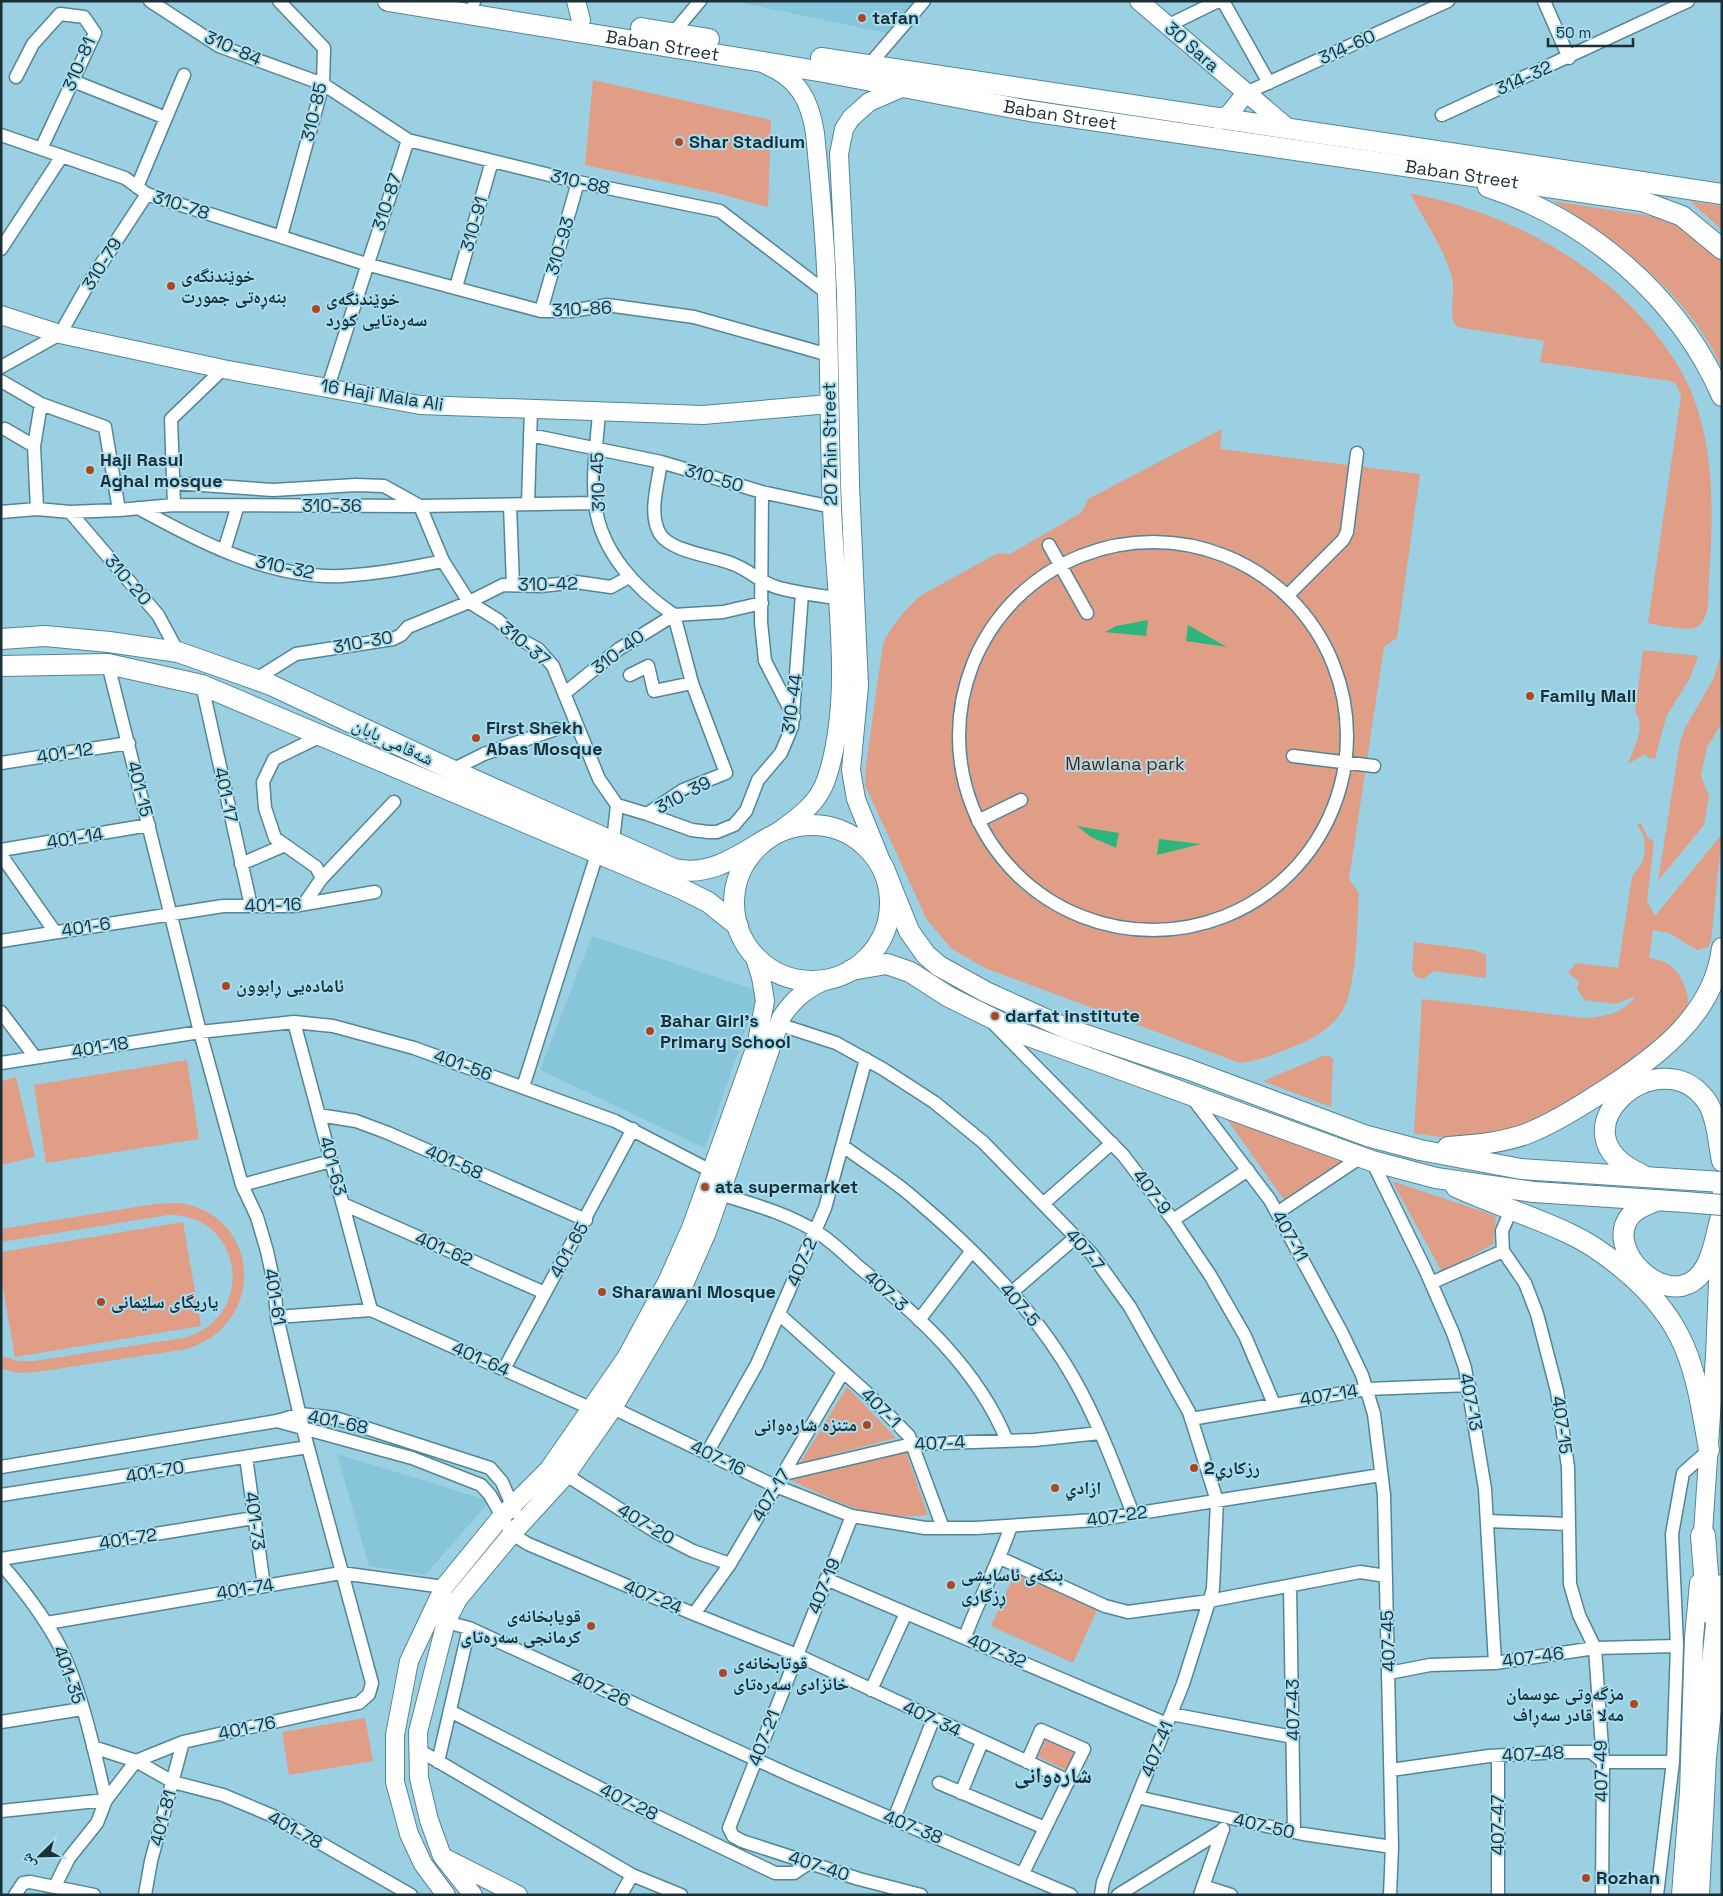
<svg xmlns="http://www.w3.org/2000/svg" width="1723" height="1896" font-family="'Space Grotesk','Noto Naskh Arabic',sans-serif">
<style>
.built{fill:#86c5da}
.green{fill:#e09e86}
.water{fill:#2eb57b}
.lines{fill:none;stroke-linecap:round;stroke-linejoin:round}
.street-casing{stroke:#528696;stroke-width:15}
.secondary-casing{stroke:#528696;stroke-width:20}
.primary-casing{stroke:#528696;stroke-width:22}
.highway-casing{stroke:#528696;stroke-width:26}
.street{stroke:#fff;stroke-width:12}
.secondary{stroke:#fff;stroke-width:18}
.primary{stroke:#fff;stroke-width:20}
.highway{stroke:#fff;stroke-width:24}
.primary-bridge-casing{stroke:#528696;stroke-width:22;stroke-linecap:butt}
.primary-bridge{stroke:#fff;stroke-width:20}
.poi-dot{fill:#ae4720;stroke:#a7ddef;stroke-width:2}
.labels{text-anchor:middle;stroke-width:4;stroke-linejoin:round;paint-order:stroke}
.poi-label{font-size:18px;font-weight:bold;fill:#1a2f36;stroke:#a7ddef;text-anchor:start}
.street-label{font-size:18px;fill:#1a2f36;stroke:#a7ddef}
.park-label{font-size:18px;fill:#5f1d01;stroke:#a7ddef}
.district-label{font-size:22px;font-weight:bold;fill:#1a2f36;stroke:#a7ddef}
</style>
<rect width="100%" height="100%" fill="#9ad0e1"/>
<path class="built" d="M734 1H922L896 35Z
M592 936 759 991 705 1148 540 1070Z
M337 1454 490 1501 425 1575 369 1566Z"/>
<path class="green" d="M593 80 771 120 768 207 717 193 585 165Z
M1410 193C1515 214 1619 271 1677 364 1716 427 1714 507 1709 578 1708 593 1711 618 1697 627 1689 632 1658 625 1648 623L1681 396 1676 384 1670 381 1540 362 1544 341 1457 327C1447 315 1456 293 1452 278 1444 248 1424 220 1410 193Z
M1553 201 1663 218C1685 226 1706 243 1722 260V368C1689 295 1619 242 1553 201Z
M1690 201 1722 206V230Z
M1222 429 1220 449 1420 474 1397 638 1384 647 1349 879 1359 893C1357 923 1357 990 1341 1013 1330 1029 1312 1039 1295 1046 1277 1053 1259 1061 1240 1063L985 968 952 949 927 920 865 785 866 765 883 644C891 626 905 610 920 596L998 553 1010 554 1082 512 1088 499Z
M1643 650 1698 656 1690 678 1666 717 1655 759 1648 758 1645 754 1628 764C1633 749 1647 725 1635 712Z
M1722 651V723L1707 747 1701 776 1709 796 1704 825 1658 881 1680 742 1685 728 1713 680Z
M1641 823 1648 838 1654 842 1647 901 1655 916 1722 834 1711 941 1708 947 1697 950 1669 933 1653 930 1649 958C1665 960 1675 966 1682 980 1685 988 1690 997 1687 1006 1671 1047 1550 1119 1508 1132 1478 1141 1444 1139 1414 1133L1422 999 1585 1018C1603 1017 1625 1013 1635 996L1616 1004 1584 1000 1577 988 1579 981 1568 973 1576 963 1618 968 1632 877 1642 863 1645 852 1644 836 1637 825Z
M1414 942 1474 950 1486 955V978L1433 971 1423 979 1416 977 1412 970Z
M1323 1056H1330L1333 1059 1331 1107 1263 1081Z
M187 1060 199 1139 46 1163 34 1085Z
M16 1077 35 1157 1 1165V1081Z
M1223 1114 1346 1161 1285 1201Z
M1392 1181 1496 1216 1493 1244 1442 1272Z
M178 1203C261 1213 268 1324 187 1349L37 1372 19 1373 1 1369V1356L19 1361H34L183 1338C257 1320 245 1213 168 1215L1 1242V1229L7 1228 154 1204Z
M183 1222 201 1326 15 1357 1 1278V1252Z
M847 1387 896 1438 800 1463Z
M906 1452 928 1515C914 1516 899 1518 885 1515 851 1510 821 1494 790 1480Z
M1015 1573 1097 1610 1073 1663 991 1626Z
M365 1718 373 1761 289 1775 282 1732Z
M1046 1738 1076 1751 1068 1771 1038 1757Z"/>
<path class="water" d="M1148 620 1146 636 1105 632 1116 626Z
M1188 625 1227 647 1186 641Z
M1077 826 1119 833 1116 848 1091 837Z
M1159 839 1201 844 1157 855Z"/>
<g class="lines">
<g class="street-casing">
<path id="street" d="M150 1 219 46 323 84 408 140 578 182 720 211 827 293
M279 1 324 48 323 84 281 236
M474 1V2
M1223 1 1269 83
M1544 1 1569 58
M1167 26 1218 1
M673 33 700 1
M870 64 924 1
M16 77 33 44 60 14 84 17 95 33 41 149
M73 81 166 118
M1246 93 1448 1
M1442 115 1688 1
M1 135 125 178 147 194 366 264 541 311H571L607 305 694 317 829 355
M137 187 184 75
M1 249 62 156
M456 287 492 161
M541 311 578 182
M1 367 60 334 90 281 147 194
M1 381 41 404 105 427 119 510
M328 387 408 140
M599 412C597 442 592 473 595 503 600 551 636 589 674 615
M5 429 34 446
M530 435 661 462 762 492 832 507
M661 462C658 484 648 514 660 534 671 552 714 556 733 564 749 570 760 582 776 587 796 593 816 595 836 598
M173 483 273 490 356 485 384 486 420 506 443 561 469 602 498 620 516 637 538 649 553 666 599 779 617 805
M762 492 761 622 765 661 794 717
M528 504 531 409
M174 505 171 419 223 369
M510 505 513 585
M138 508C199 541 269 579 342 576 376 574 410 568 443 561
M37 509 34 446 41 404
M1 512 37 509 70 512 119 510 174 505 420 506 595 503
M70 512 158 615 178 652
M959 736a194 194 0 1 1 388 0a194 194 0 1 1-388 0Z
M1049 545 1087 613
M224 551 238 505
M1287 596 1343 540 1347 532 1357 453
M630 675 648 666 654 691 692 683
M256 679 296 654 393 639 401 635 408 627 469 602 503 585 541 586 576 582 611 587 629 577
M202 685 251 906
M565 693 619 649 674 615 723 612 762 603
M1293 756 1374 766
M1 763 129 743
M452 770 484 754 556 729
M647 814 692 830 708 832H717L734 825 746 811 758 780 781 753 792 727 802 594
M978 821 1021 800
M613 842 617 805 647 814 683 790 726 773 692 683 674 615
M1 850 149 825
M1 855 55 932
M241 864 285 845
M322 878 394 802
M304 904 322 878 316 867 275 838 265 808 263 782 274 759 321 736
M1 941 223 906H293L375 892
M1 1012 35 1057
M294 1022 371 1310
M778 1024 836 1043 883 1069 934 1102 983 1142 1091 1253 1130 1307 1189 1412 1217 1501 1213 1589 1183 1684 1103 1882 1101 1895
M995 1025 1123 1155 1173 1220 1210 1275 1245 1336 1274 1404
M1 1063 200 1032 294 1022 333 1026 414 1048 615 1121 711 1171
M523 1087 597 854
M1191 1096 1270 1200 1342 1333 1362 1375 1374 1414 1384 1495 1392 1847 1390 1895
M319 1115 356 1121 388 1133 586 1220
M843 1146C867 1164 894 1180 916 1200 975 1250 1036 1311 1074 1379 1098 1421 1115 1468 1133 1514
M1372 1161 1424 1267 1453 1333 1465 1368 1485 1489 1495 1663
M242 1185 331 1161
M720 1194C752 1204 786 1213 815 1231 831 1240 845 1255 859 1267 918 1315 978 1369 1007 1441
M1044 1203 1112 1143
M343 1204 545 1293
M1511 1210 1502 1231 1503 1251 1525 1283 1537 1314 1557 1391 1568 1467 1570 1584 1579 1615 1595 1648 1603 1762 1602 1895
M1277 1213 1361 1157
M1173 1220 1248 1170
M1431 1283 1503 1251
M1011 1293 1076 1237
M780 1315 867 1393 909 1436 943 1528
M277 1317 371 1310 590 1408
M919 1320 971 1252
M504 1369 633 1129
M613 1408 773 1485 852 1516 925 1528H976L1095 1520 1381 1475
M1191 1419 1367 1389 1469 1385
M277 1421 412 1458 481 1485 490 1495 512 1534 528 1544 694 1614 797 1655 1069 1781
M707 1453 757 1364 825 1208 866 1059
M246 1457 264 1586
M1 1467 277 1421 301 1414 335 1418 490 1468 502 1482 515 1512
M784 1474 912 1444 1034 1440 1100 1433
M566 1475 656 1532 693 1551 730 1564
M1 1495 308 1447
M852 1516 729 1828 733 1836 742 1841 859 1879 921 1895
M1488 1521 1568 1524
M1000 1558 1105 1606 1128 1612 1209 1601 1360 1572 1386 1576
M1 1559 254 1518
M1 1564C23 1589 43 1615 59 1645 82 1691 94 1750 106 1800L1 1811
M826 1579 1167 1724
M1290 1587 1294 1832
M694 1614 730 1564 843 1372
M446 1622 469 1628 792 1776 1071 1895
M47 1623 341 1573 444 1587
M965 1637C979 1599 998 1564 1011 1526
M1389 1673 1430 1665 1495 1663 1595 1648 1677 1646
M871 1690 906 1613
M450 1711 627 1802 775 1873H794L809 1863
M1171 1714 1293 1737
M1 1722 82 1709
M93 1747 136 1761 173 1782 223 1795 273 1816 411 1895
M417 1749 632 1875 681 1895
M438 1762 469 1628
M1391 1770 1489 1756 1562 1752H1591L1603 1762H1673
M939 1783 1045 1828
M961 1793 982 1742
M1137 1797 1303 1834 1392 1847
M894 1819 933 1720
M1023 1873 1084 1749 1041 1730 1027 1762
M55 1886 69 1858 97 1823 106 1800 136 1761 183 1742 359 1703 369 1694 372 1683 303 1429 277 1317 274 1284 267 1251 257 1217 242 1185 200 1032 108 664
M1203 1886 1231 1895
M15 1895 23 1883 30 1882 94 1895
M145 1895 151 1861 183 1742
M621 1895 632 1875
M1118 1895 1223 1830
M1200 1895 1223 1829
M1498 1895V1756
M1657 1895 1673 1762 1677 1646 1672 1534 1683 1473 1709 1450"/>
</g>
<g class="secondary-casing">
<path id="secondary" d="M576 1 581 20
M1139 1 1289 129
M766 65C798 78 810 100 815 133 820 187 826 241 827 295 830 366 829 436 832 507 835 592 854 699 826 780 817 806 795 819 775 834
M1219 120 1230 113 1246 93
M1 315 60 334 223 369 420 405 703 415 829 404
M883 866 856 799 851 770 859 686 850 485 846 293 839 154 844 129 851 118 869 102 906 86
M1702 1547 1715 1356 1722 1187
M447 1859 518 1895
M446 1895 423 1864 409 1834 395 1782V1735L409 1661 444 1587 502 1516 549 1469 626 1358 667 1282 691 1228 756 1046 765 1001 761 977 754 955
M473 1895 442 1856 429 1820 419 1778 418 1732 446 1622 458 1599 512 1534 566 1475 613 1408 678 1298 707 1232 781 1018C794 998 808 987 831 978
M1681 1895 1689 1792 1694 1638 1699 1583"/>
</g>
<g class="primary-casing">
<g id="primary">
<path id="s1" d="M388 1 824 72 1030 111 1642 201 1682 216 1722 249"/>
<path d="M641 28 709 39"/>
<path d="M821 58 1722 194"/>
<path d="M1488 187C1589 220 1679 297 1722 396"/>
<path d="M1 639 45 636 109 642 178 652 271 685 452 770 674 869C710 877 738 856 768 838"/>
<path d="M1 666 108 664 202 685 682 889 708 902 738 926"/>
<circle cx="812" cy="903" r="78"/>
<path d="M883 866 909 931 926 955 939 966 986 992 1065 1028 1190 1070 1367 1136 1420 1150 1521 1169 1722 1182"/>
<path d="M851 970 887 964 910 972 949 997 1026 1035 1372 1161 1436 1178 1534 1192 1685 1202"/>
<path d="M1448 1147C1474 1145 1501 1143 1526 1134 1552 1124 1576 1109 1599 1094 1652 1060 1714 1017 1722 948"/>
<path d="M1641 1174C1548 1133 1658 1037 1705 1099 1717 1114 1718 1142 1722 1161"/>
<path d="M1456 1187C1493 1204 1532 1216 1568 1233 1588 1242 1605 1254 1622 1268 1689 1323 1695 1369 1709 1450"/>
<path d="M1658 1200C1649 1204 1638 1207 1631 1215 1602 1248 1664 1310 1698 1277 1712 1263 1715 1239 1720 1220"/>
</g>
</g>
<g class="highway-casing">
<path id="highway" d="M1703 1536 1709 1611
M1697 1895 1704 1757 1722 1587"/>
</g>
<use href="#street" class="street"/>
<use href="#secondary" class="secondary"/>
<use href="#primary" class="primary"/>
<use href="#highway" class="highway"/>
<g class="primary-bridge-casing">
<path id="primary-bridge" d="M1685 1202 1722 1205"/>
</g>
<use href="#primary-bridge" class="primary-bridge"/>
</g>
<g class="poi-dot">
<circle cx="862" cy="18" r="5"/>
<circle cx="679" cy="142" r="5"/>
<circle cx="171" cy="286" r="5"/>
<circle cx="316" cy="309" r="5"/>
<circle cx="90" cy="470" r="5"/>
<circle cx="1530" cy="696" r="5"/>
<circle cx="476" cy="738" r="5"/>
<circle cx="226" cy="986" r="5"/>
<circle cx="995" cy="1016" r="5"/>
<circle cx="650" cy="1031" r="5"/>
<circle cx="705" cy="1187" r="5"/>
<circle cx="602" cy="1292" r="5"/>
<circle cx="101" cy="1302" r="5"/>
<circle cx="867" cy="1425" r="5"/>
<circle cx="1194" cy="1468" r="5"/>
<circle cx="1055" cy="1488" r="5"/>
<circle cx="951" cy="1585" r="5"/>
<circle cx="591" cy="1626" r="5"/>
<circle cx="723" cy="1673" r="5"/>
<circle cx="1634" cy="1704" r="5"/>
<circle cx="1586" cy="1878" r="5"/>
</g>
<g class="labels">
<g class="poi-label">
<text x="872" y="24">tafan</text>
<text x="689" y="148">Shar Stadium</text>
<text x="181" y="282">خوێندنگەی<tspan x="181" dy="21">بنەڕەتی جمورت</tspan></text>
<text x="326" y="305">خوێندنگەی<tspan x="326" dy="21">سەرەتایی کورد</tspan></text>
<text x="100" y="466">Haji Rasul<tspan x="100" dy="21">Aghal mosque</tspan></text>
<text x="1540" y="702">Family Mall</text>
<text x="486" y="734">First Shekh<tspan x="486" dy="21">Abas Mosque</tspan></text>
<text x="236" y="992">ئامادەیی ڕابوون</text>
<text x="1005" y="1022">darfat institute</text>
<text x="660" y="1027">Bahar Girl’s<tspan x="660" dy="21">Primary School</tspan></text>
<text x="715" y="1193">ata supermarket</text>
<text x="612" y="1298">Sharawani Mosque</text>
<text x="111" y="1308">یاریگای سلێمانی</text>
<text x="857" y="1431" text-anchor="end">متنزه شارەوانی</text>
<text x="1204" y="1474">رزكاري2</text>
<text x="1065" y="1494">ازادي</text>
<text x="961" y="1581">بنکەی ئاسایشی<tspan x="961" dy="21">ڕزگاری</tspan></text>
<text x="581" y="1622" text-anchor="end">قویابخانەی<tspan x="581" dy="21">کرمانجی سەرەتای</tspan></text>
<text x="733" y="1669">قوتابخانەی<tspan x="733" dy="21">خانزادی سەرەتای</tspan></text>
<text x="1624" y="1700" text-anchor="end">مزگەوتی عوسمان<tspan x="1624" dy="21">مەلا قادر سەڕاف</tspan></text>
<text x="1596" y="1884">Rozhan</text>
</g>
<g class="street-label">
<text dy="6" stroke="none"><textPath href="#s1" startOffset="278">Baban Street</textPath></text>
<text transform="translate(1192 47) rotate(41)" y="6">30 Sara</text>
<text transform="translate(1347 47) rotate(-24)" y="6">314-60</text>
<text transform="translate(233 48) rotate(24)" y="6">310-84</text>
<text transform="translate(79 64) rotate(-67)" y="6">310-81</text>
<text transform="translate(1524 78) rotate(-24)" y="6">314-32</text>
<text transform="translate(314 112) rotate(-77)" y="6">310-85</text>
<text dy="6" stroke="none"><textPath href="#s1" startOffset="682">Baban Street</textPath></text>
<text dy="6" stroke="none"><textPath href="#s1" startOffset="1088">Baban Street</textPath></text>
<text transform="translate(580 182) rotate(13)" y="6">310-88</text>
<text transform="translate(387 202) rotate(-72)" y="6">310-87</text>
<text transform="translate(181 205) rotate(18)" y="6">310-78</text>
<text transform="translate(474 224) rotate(-74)" y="6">310-91</text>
<text transform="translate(560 246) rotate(-74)" y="6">310-93</text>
<text transform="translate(102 264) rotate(-58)" y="6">310-79</text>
<text transform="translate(582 309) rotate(-3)" y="6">310-86</text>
<text transform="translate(382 395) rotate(9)" y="6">16 Haji Mala Ali</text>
<text transform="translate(830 444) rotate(-91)" y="6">20 Zhin Street</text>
<text transform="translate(714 478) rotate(16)" y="6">310-50</text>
<text transform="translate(598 482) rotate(-92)" y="6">310-45</text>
<text x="332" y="512">310-36</text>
<text transform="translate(285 567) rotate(12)" y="6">310-32</text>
<text transform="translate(128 580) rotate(49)" y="6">310-20</text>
<text transform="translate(548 584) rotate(-1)" y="6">310-42</text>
<text transform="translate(363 642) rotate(-10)" y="6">310-30</text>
<text transform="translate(525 644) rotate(40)" y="6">310-37</text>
<text transform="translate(618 652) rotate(-37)" y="6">310-40</text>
<text transform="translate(792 704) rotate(-82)" y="6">310-44</text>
<text transform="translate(393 742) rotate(25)" y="6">شەقامی بابان</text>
<text transform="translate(65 753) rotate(-9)" y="6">401-12</text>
<text transform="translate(140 789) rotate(76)" y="6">401-15</text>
<text transform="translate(226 795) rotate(78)" y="6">401-17</text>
<text transform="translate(683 795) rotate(-28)" y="6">310-39</text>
<text transform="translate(75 838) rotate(-9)" y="6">401-14</text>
<text transform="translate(273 905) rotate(-2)" y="6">401-16</text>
<text transform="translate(86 927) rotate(-9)" y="6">401-6</text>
<text transform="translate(100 1047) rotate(-9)" y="6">401-18</text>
<text transform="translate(463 1065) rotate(20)" y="6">401-56</text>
<text transform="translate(454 1162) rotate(24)" y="6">401-58</text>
<text transform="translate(333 1166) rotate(75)" y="6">401-63</text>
<text transform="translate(1152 1192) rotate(53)" y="6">407-9</text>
<text transform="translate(1290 1236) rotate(61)" y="6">407-11</text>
<text transform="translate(444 1249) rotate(24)" y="6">401-62</text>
<text transform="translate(569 1250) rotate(-61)" y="6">401-65</text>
<text transform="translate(1085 1250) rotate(50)" y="6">407-7</text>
<text transform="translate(802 1262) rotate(-67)" y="6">407-2</text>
<text transform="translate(886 1291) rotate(42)" y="6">407-3</text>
<text transform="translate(275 1297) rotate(80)" y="6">401-61</text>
<text transform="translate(1020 1305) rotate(49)" y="6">407-5</text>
<text transform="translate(481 1359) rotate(24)" y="6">401-64</text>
<text transform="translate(1329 1395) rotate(-9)" y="6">407-14</text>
<text transform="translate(1471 1402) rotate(79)" y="6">407-13</text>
<text transform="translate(881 1408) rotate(45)" y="6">407-1</text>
<text transform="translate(338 1422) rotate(12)" y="6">401-68</text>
<text transform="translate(1562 1425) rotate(82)" y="6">407-15</text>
<text transform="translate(940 1443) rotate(-3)" y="6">407-4</text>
<text transform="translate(718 1458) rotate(26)" y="6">407-16</text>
<text transform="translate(155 1472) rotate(-10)" y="6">401-70</text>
<text transform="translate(771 1495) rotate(-59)" y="6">407-17</text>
<text transform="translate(1117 1516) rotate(-8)" y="6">407-22</text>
<text transform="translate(255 1521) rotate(82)" y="6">401-73</text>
<text transform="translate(646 1524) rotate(31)" y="6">407-20</text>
<text transform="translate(128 1539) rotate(-9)" y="6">401-72</text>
<text transform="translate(824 1586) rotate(-68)" y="6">407-19</text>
<text transform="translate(245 1589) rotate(-9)" y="6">401-74</text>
<text transform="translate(653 1597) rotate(23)" y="6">407-24</text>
<text transform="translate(1388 1641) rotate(-92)" y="6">407-45</text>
<text transform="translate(997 1651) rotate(23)" y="6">407-32</text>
<text transform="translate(1533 1657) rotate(-8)" y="6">407-46</text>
<text transform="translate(69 1675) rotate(70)" y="6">401-35</text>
<text transform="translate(601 1689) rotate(25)" y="6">407-26</text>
<text transform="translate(1293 1710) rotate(-91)" y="6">407-43</text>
<text transform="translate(932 1719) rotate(25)" y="6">407-34</text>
<text transform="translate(247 1728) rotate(-12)" y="6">401-76</text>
<text transform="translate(764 1738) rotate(-69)" y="6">407-21</text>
<text transform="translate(1157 1749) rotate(-68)" y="6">407-41</text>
<text transform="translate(1533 1754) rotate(-3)" y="6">407-48</text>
<text transform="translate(1601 1771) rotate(-91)" y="6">407-49</text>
<text transform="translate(629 1802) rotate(26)" y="6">407-28</text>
<text transform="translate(163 1818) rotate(-75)" y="6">401-81</text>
<text transform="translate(1498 1825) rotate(-90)" y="6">407-47</text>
<text transform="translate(1264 1826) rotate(13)" y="6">407-50</text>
<text transform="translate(913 1827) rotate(22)" y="6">407-38</text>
<text transform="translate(295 1830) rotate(29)" y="6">401-78</text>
<text transform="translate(819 1866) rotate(18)" y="6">407-40</text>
</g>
<g class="park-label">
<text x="1125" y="770">Mawlana park</text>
</g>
<g class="district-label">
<text x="1053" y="1783">شارەوانی</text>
</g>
</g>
<rect width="1723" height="1896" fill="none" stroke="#1a2f36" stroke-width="5"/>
<g transform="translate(40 1856) rotate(247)" stroke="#a7ddef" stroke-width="4" paint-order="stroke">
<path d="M0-4L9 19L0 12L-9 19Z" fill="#1a2f36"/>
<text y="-8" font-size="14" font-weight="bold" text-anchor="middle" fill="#1a2f36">ش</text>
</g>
<path d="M1548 38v8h85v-8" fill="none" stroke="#1a2f36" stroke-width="2.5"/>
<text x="1556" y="38" font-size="15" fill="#1a2f36" stroke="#a7ddef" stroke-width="4" paint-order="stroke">50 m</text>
</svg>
